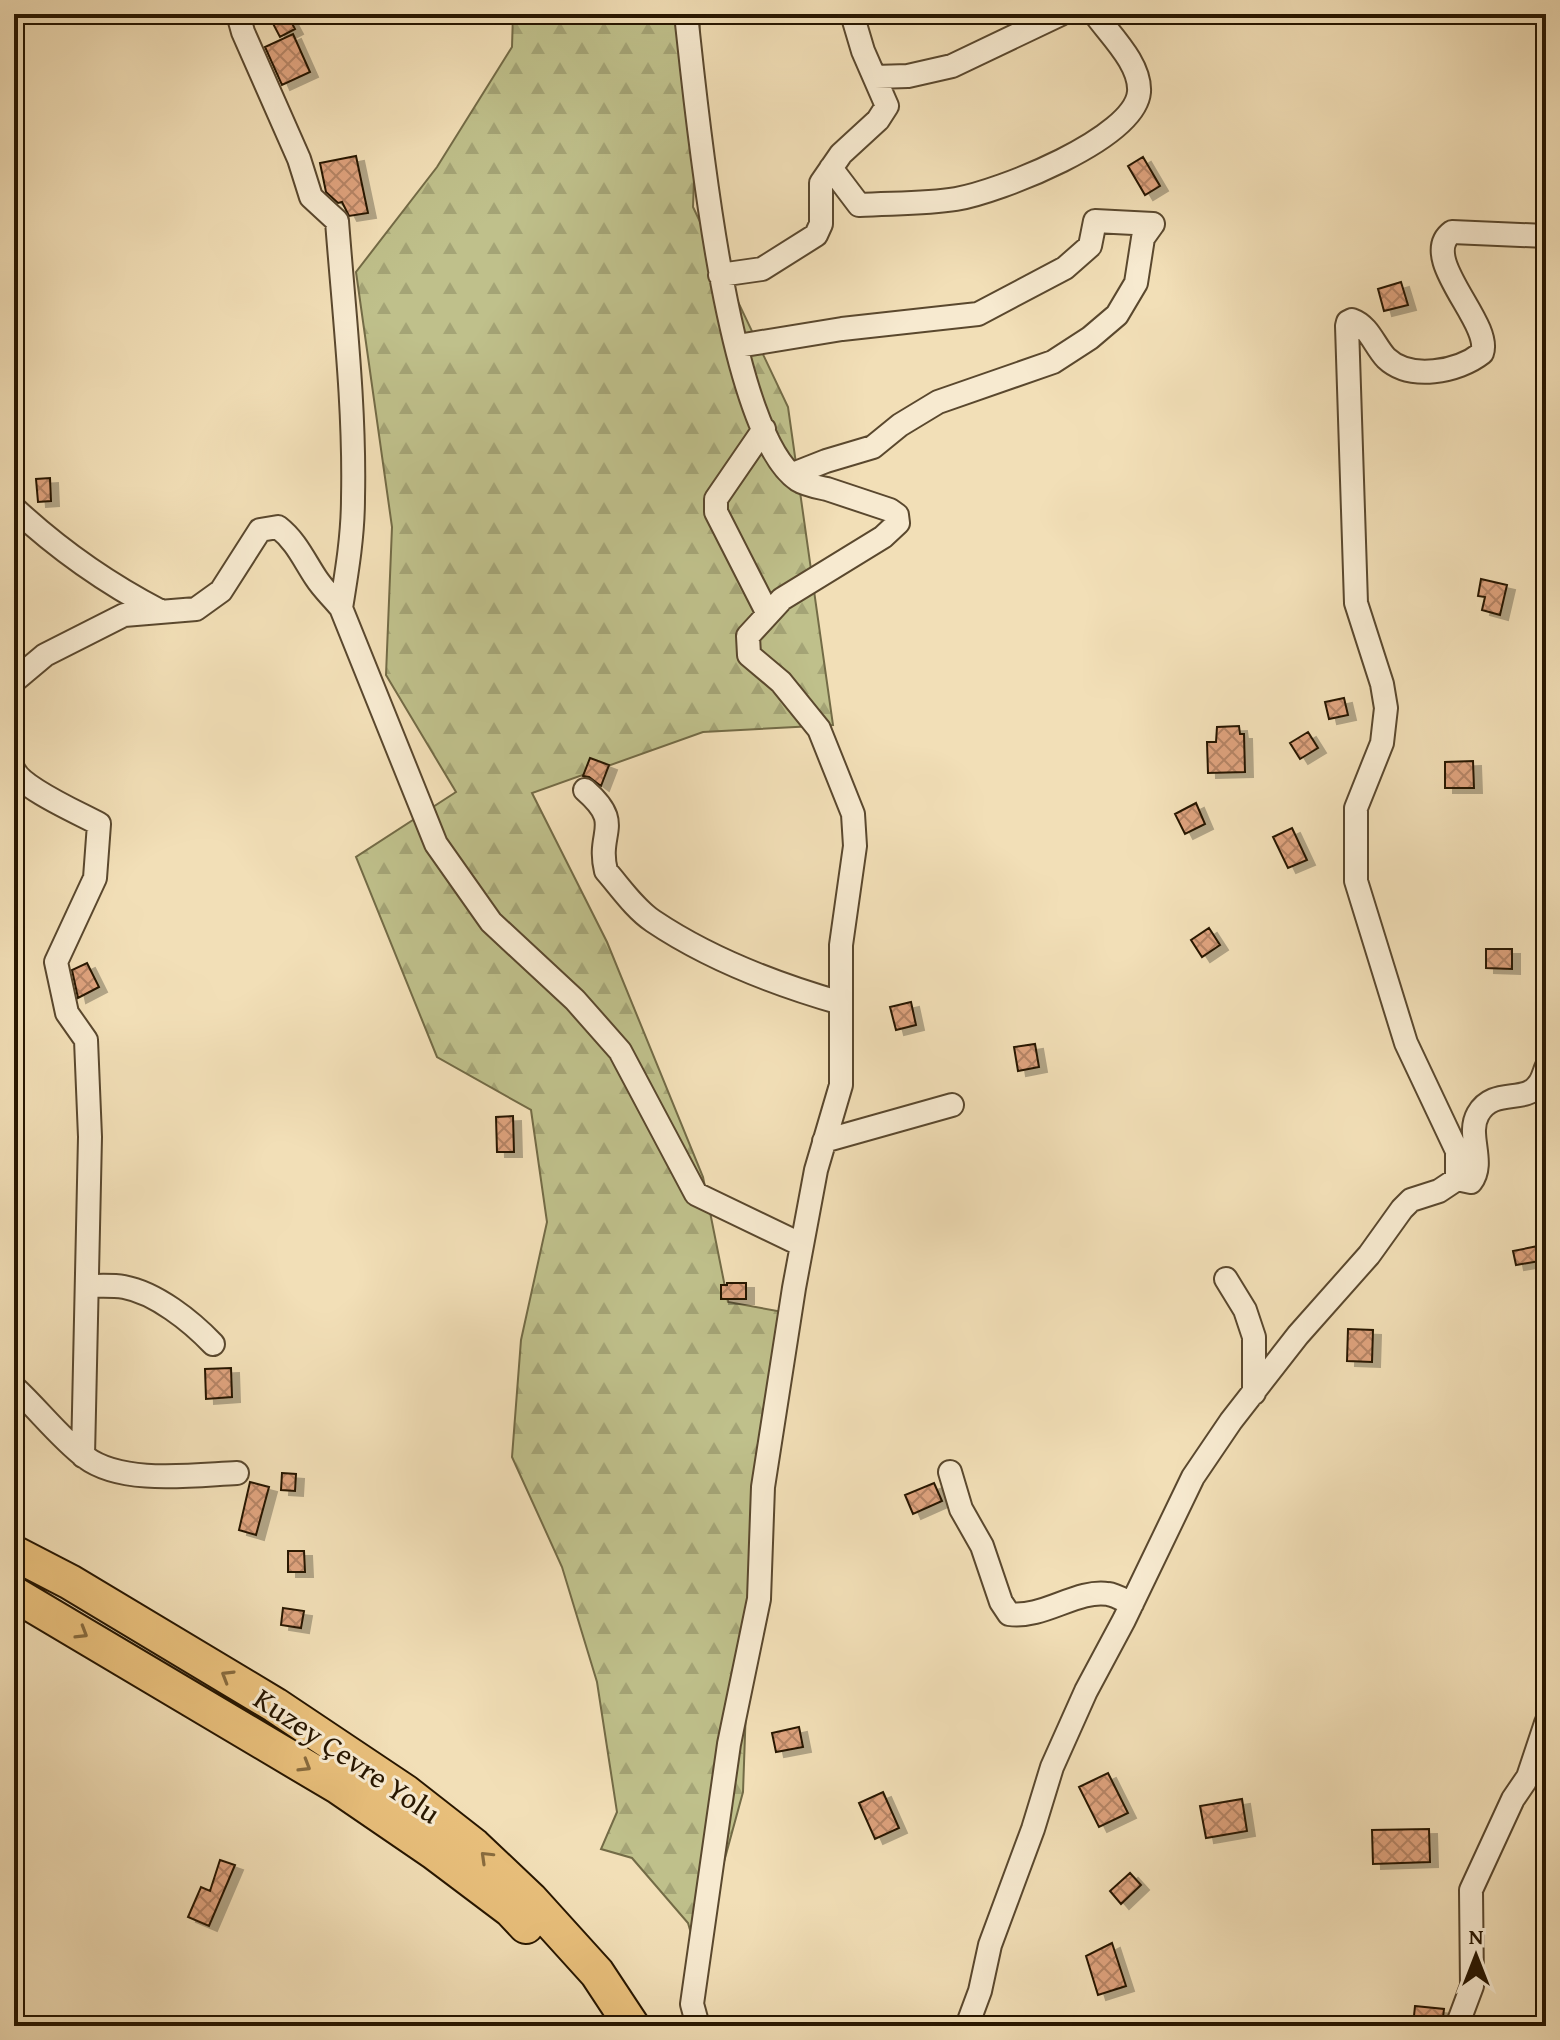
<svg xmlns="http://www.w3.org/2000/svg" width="1560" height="2040" font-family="'Gentium Book Plus',serif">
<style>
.forest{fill:url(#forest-firs);stroke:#736b46;stroke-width:2}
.building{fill:url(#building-cross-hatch);stroke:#271600;stroke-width:2;filter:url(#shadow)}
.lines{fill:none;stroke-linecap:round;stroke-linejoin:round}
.street-casing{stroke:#5a482e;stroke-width:26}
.primary-casing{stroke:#271600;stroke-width:38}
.street{stroke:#f7ead0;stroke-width:22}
.primary{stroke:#e9c07c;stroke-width:34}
.oneway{stroke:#886b3e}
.labels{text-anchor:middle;stroke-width:6;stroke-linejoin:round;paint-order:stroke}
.street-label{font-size:30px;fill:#271600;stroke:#f7ead0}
</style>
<defs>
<pattern id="forest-firs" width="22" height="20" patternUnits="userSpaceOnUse" patternTransform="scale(2)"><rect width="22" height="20" fill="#bfc08b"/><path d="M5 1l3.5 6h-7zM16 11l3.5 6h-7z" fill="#a4a476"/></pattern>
<pattern id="building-cross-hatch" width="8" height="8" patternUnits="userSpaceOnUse" patternTransform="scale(2)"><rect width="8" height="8" fill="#dfa37e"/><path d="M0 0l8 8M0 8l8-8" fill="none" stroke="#b58465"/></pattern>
<filter id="shadow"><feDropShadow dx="8" dy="5" stdDeviation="0" flood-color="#0004"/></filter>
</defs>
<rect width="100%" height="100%" fill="#f2dfb7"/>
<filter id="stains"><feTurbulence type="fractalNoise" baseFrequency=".0025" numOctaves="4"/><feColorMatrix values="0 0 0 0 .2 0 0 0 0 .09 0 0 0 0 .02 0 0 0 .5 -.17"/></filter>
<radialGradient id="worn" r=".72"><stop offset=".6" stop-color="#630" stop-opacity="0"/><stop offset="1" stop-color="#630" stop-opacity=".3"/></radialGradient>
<path class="forest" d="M513 14H700L693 207 788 407 833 725 703 732 532 793 607 942 703 1177 728 1302 783 1312 753 1507 743 1792 698 1957 688 1923 632 1858 601 1849 617 1812 597 1682 562 1567 512 1457 521 1340 547 1222 531 1110 437 1057 356 857 456 792 386 675 392 527 356 272 437 167 512 47Z"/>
<path class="building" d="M268 14H287L295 29 280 37Z
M293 34 310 72 282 85 265 47Z
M356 156 368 213 349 216 342 202 338 203 326 192 320 163Z
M1143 157 1160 186 1145 195 1128 166Z
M1401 282 1408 305 1384 311 1378 289Z
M50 478 51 501 38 502 36 479Z
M1481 579 1507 585 1500 615 1482 610 1485 597 1478 596Z
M1344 698 1348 715 1329 719 1325 702Z
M1239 726 1240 734H1244L1245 772 1208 773 1207 742H1216L1217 727Z
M1308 732 1318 748 1300 759 1290 743Z
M590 758 609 765 601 786 589 777 583 776Z
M1473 761 1474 788H1445V762Z
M1196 803 1205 824 1185 834 1175 814Z
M1292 828 1307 860 1288 868 1273 837Z
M1209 928 1220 945 1202 957 1191 940Z
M1486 949H1512V969L1486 968Z
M87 963 99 987 78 998 72 970Z
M911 1002 916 1025 896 1030 890 1007Z
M1035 1044 1039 1067 1018 1071 1014 1047Z
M513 1116 514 1152H497L496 1117Z
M1538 1246 1540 1261 1516 1265 1513 1251Z
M727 1283H746V1299H721V1285H727Z
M1348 1329 1373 1330 1372 1362 1347 1361Z
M231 1368 232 1397 206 1399 205 1369Z
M282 1473 296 1474 295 1491 281 1490Z
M250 1482 269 1487 256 1535 239 1530Z
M934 1483 942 1501 913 1514 905 1495Z
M288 1551H304L305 1572H288Z
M283 1608 304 1611 301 1628 281 1625Z
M799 1727 803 1747 776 1752 772 1733Z
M1108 1773 1128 1813 1099 1827 1079 1787Z
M883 1792 899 1828 875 1839 859 1803Z
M1242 1799 1247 1831 1206 1838 1200 1806Z
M1429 1829 1430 1862 1373 1864 1372 1830Z
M220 1860 235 1865 209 1926 188 1917 201 1887 210 1891Z
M1130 1873 1141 1885 1121 1904 1110 1891Z
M1112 1943 1126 1986 1098 1995 1086 1956Z
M1415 2006 1444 2009 1442 2026H1413Z"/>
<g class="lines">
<g class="street-casing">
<path id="street" d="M238 14 243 32 299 159 311 197 337 221C344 313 355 406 353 498 353 535 347 571 341 608
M686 14C696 104 726 433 798 480 806 485 818 487 827 489 848 496 869 503 890 510L897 515 898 523 883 537 782 599 748 636 749 655 781 682 819 729 853 814 855 846 841 945V1085L816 1170 794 1288 763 1487 759 1599 729 1744 692 2004 698 2026
M875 77 908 76 952 66 1061 14
M831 168 859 205C891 203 925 204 956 199 998 192 1135 139 1139 92 1141 64 1110 35 1095 14
M720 275 762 269 816 235 821 224V183L841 154 878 120 887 106 863 51 852 14
M738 346 842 329 978 314 1065 268 1090 246 1095 221 1153 224
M764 429 716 499V512L768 614
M793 474 826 461 873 447 900 425 938 402 1053 362 1090 338 1117 315 1136 283 1143 238 1153 224
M14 508C58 549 106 583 160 611
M14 681 45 655 124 615 196 609 221 591 260 530 278 527C296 541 304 560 316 578 323 589 333 598 341 608L436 844 491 922 575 1000 620 1051 696 1194 802 1245
M14 770C23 789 79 813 99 824L95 878 56 962 67 1013 86 1040 90 1137 83 1456
M585 790C625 825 596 831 606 871 620 887 635 909 653 921 708 958 778 985 841 1003
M824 1141 952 1105
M1457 1179 1471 1182C1486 1162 1466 1135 1478 1114 1493 1087 1525 1104 1538 1085 1542 1081 1544 1073 1546 1068
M1226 1279 1245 1310 1254 1337V1393
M87 1286C99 1286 112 1285 124 1287 156 1293 191 1321 213 1344
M14 1387C38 1409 59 1437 85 1457 122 1485 193 1475 237 1473
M950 1472 961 1509 982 1546 1001 1602 1009 1614C1043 1619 1077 1589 1108 1594 1116 1595 1125 1601 1132 1604
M1528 1777 1546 1723
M967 2026 980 1991 990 1945 1033 1829 1052 1767 1086 1691 1124 1620 1193 1477 1231 1421 1298 1335 1369 1255 1402 1209 1411 1200 1439 1191 1457 1179V1151L1406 1043 1356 881V808L1382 743 1386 708 1382 684 1356 603 1347 326 1348 322 1352 320C1369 326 1374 345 1386 358 1410 381 1458 372 1482 353 1493 323 1417 258 1452 232L1546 236
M1457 2026 1472 1986 1471 1890 1513 1799 1528 1777 1546 1772"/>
</g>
<g class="primary-casing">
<path id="primary" d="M14 1553 70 1582 275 1705 405 1792 474 1846 530 1899 597 1973 632 2026
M14 1594 339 1787 434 1852 511 1910 526 1926"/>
</g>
<use href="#street" class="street"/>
<use href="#primary" class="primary"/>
</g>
<defs><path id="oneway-chevron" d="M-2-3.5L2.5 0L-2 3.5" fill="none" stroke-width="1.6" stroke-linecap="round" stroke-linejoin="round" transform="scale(2)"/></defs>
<g class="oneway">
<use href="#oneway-chevron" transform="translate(82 1633) rotate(31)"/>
<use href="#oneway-chevron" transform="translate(227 1676) rotate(-149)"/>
<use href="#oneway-chevron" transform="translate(305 1766) rotate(31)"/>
<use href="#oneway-chevron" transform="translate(486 1857) rotate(-136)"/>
</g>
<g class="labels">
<g class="street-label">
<text transform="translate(347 1756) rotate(34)" y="10">Kuzey Çevre Yolu</text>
</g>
</g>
<rect width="1560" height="2040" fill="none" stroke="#f2dfb7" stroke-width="48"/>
<rect x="16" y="16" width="1528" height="2008" fill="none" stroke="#271600" stroke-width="4"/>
<rect x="24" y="24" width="1512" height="1992" fill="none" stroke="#271600" stroke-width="2"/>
<g transform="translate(1476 1956)" stroke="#f7ead0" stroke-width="6" paint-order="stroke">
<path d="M0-6L14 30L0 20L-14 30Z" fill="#271600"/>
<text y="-12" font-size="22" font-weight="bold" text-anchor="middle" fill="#271600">N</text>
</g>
<rect width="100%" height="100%" filter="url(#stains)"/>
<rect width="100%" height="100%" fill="url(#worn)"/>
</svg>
